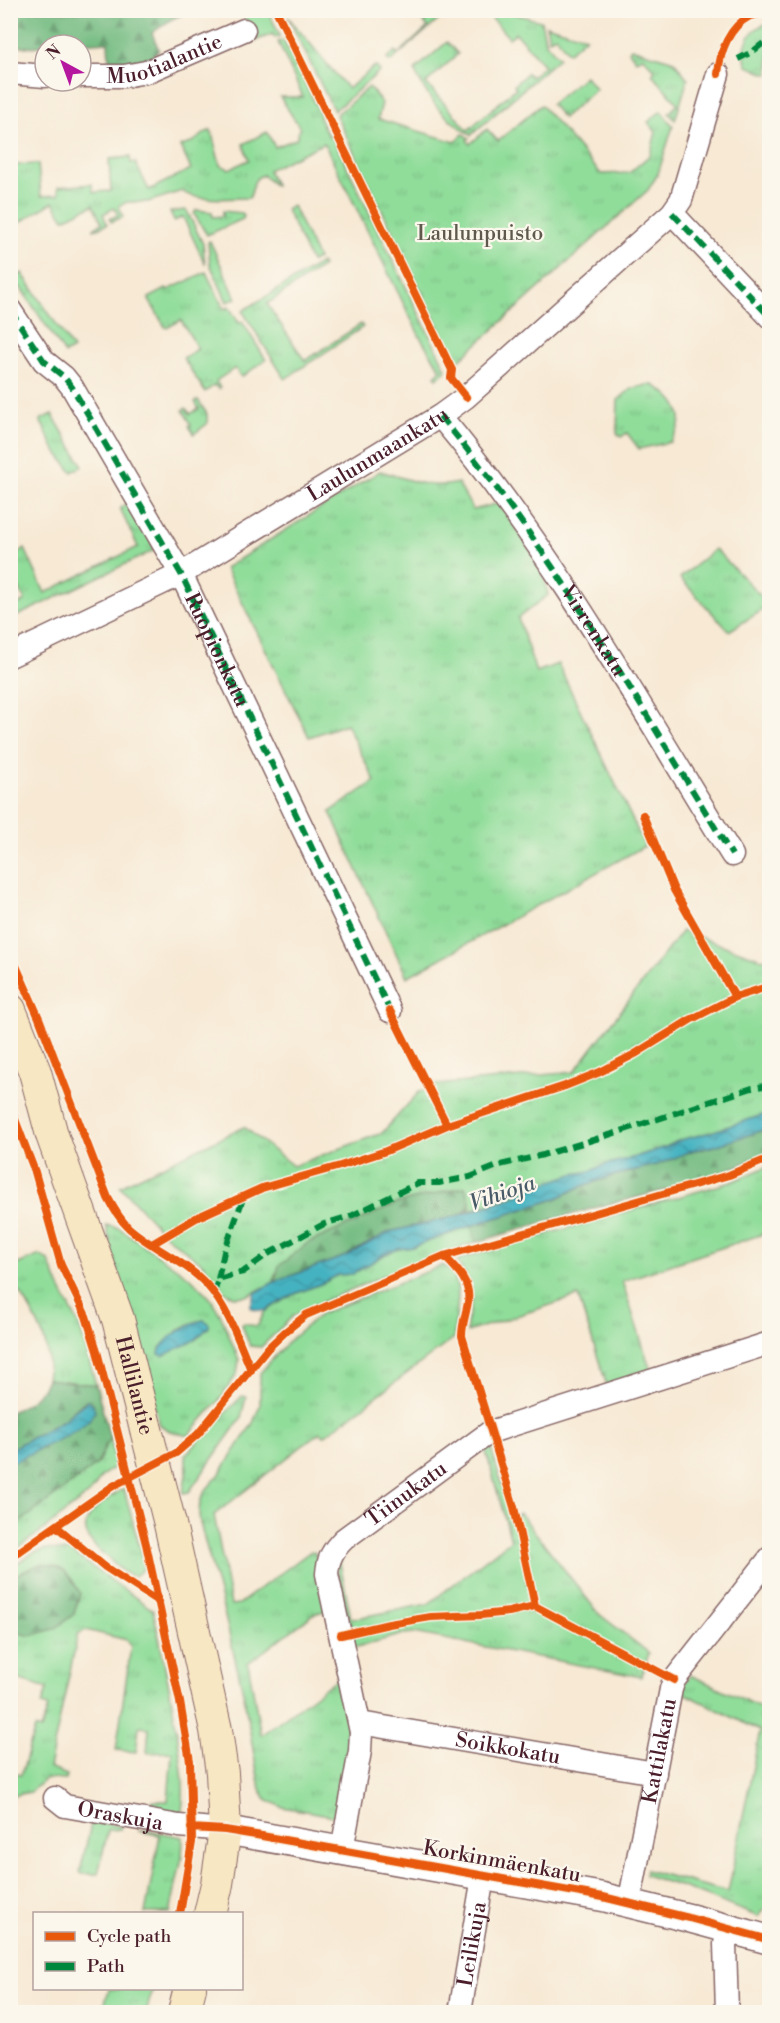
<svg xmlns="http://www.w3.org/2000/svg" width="780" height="2023" font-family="'Libre Bodoni',serif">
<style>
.grass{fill:url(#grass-tufts);stroke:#6d7e62;stroke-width:1.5;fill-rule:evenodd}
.forest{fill:url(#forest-firs);stroke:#5f6e56;stroke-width:1.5}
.water{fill:url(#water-waves);stroke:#486876;stroke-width:1.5}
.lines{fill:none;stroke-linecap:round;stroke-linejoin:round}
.minor-casing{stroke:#876666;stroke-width:25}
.tertiary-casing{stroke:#876666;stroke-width:31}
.secondary-casing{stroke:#876666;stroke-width:34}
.minor{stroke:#fff;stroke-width:22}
.tertiary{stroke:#fff;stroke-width:28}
.secondary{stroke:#f8e7c3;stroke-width:32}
.quiet{stroke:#00873e;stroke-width:6;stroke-dasharray:12 6;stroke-linecap:butt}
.cycleway-casing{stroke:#fbf7ec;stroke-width:11}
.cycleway{stroke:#e8590c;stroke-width:8}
.labels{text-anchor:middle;stroke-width:4.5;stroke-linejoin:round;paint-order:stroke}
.street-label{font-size:21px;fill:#4a1f2b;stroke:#fbf7ec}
.park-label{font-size:21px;fill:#5f584c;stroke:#fbf7ec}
.water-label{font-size:22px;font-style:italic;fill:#485a67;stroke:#fbf7ec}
</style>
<defs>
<pattern id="grass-tufts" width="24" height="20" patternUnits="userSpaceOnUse" patternTransform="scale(1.5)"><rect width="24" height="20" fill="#90dd9a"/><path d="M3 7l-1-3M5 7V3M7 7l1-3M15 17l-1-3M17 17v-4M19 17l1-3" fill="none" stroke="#7ebd85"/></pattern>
<pattern id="forest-firs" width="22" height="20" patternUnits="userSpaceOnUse" patternTransform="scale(1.5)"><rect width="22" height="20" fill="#74bc82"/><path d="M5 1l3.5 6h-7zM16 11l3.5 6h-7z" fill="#61986b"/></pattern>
<pattern id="water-waves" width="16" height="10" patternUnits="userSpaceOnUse" patternTransform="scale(1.5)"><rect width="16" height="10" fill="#45b2c1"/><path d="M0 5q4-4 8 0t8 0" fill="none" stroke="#3c909d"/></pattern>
</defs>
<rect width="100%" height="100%" fill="#fbf7ec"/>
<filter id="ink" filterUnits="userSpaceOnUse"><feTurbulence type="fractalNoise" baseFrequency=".0167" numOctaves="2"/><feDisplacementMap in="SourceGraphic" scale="12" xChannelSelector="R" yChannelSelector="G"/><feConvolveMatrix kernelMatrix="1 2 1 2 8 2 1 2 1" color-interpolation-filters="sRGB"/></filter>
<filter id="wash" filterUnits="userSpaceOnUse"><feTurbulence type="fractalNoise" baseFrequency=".008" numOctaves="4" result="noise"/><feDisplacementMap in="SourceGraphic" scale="24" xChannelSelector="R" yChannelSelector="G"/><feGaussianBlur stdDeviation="1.35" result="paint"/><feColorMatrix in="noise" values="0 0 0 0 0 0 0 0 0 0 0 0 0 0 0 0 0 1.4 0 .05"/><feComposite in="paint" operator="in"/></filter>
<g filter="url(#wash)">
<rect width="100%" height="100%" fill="#f7e9d4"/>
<path class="grass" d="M242 11H268L280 36 275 38 273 34 255 41Z
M413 11H449L390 62 387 59 395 51 398 54 428 27Z
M491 11H503L541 21 546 43 559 58 471 135C444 118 430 102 415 72L416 69 447 42 458 54 426 83 468 130 516 88 514 85 527 73 531 77 544 66 516 33 509 38 488 14Z
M288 17 348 89 375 66 380 71 334 111Z
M769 23V74C762 74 755 68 747 66 740 47 749 28 769 23Z
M546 25 586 37 568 53 556 36 549 39Z
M283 40 321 115 319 118 329 137 332 136 446 369 445 372 437 378 435 376 441 370 420 337 324 143 268 170 276 187 263 175C250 179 255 189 249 198 233 198 193 202 182 191L148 202H127L119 206 123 217 111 222 110 219 118 215 114 208 103 214 107 224 94 230V228L102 223 93 205 64 219 53 202 11 228V144L12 165 38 164 41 196 59 195 58 187 92 184 93 192 111 191 109 159 130 157 131 163 135 162 149 190 191 169 180 146C196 144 197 136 211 130L220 165 229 169 249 160 243 144 267 132 275 147 296 139 300 128 280 97H303L278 42Z
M631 48 674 61 688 79 675 120 669 113 678 104 652 74 655 70 643 57 636 60 629 51Z
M585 76 596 89 563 118 551 104Z
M369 87 382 103 378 119 455 142 463 134 469 138 467 140 470 144 487 129 498 141 541 105 601 174 629 173 650 155 656 132 648 122 661 111 673 126 658 174 648 190 456 363 336 115Z
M293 206 318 259 311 262 286 209Z
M185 210 187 211 203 244 205 264 183 217 174 221 170 212Z
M196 210 212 212 213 217 223 216V211L242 213 244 216 243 219 207 235 194 214Z
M210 241 236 298 227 302 210 264 208 242Z
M321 263 323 266 267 304 305 361 361 324 363 327 285 379 243 312 244 310Z
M206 272 224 309 229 307 239 323 242 321 266 360 241 377 235 368 216 381 220 388 218 389 215 385 205 392 183 358 198 349 181 320 167 328 165 327 149 300V298L166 289 168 290Z
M22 273 73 349 65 354 14 278Z
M651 384C665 391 685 406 679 425 678 431 673 437 670 442L639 449 627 433 621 437 617 433 618 400 631 389Z
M198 400 207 414V424L194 434 189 426 191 424 183 410 186 408 190 414 199 409 195 402Z
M52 414 83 466 72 472 55 450 40 420Z
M380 471C408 479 429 490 458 483L473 510 499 503 542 567 548 595 518 618 536 672 558 664 645 846 407 977 330 812 375 781 346 724 309 737 225 568Z
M131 499 155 550 11 619V608L25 601 11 571 10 547 14 554 25 549 45 593 138 547 120 509Z
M715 549 769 604V606L729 631 680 578Z
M682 931 762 959 769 957V1113L708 1133 680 1140 666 1147 635 1157 604 1165 591 1171 574 1174 466 1212 470 1208 465 1187 398 1203 357 1223 275 1274 274 1282 247 1296 235 1297 225 1292 202 1263 166 1236 120 1186 244 1127 293 1166 382 1133 419 1092 435 1085 574 1072Z
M769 1166V1232L622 1281 651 1371 607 1386 578 1296 467 1332C466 1318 470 1316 471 1303 473 1289 466 1273 457 1262L459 1259 731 1182Z
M106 1225 119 1228 192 1279 211 1299 221 1316 239 1360 237 1374 221 1398 188 1436 170 1431 160 1425 117 1274ZM204 1320 209 1327 195 1340 160 1348C171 1335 187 1322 204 1320Z
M471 1226 476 1242 403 1267 304 1310 293 1316 261 1347 250 1346 242 1325 244 1323 255 1326 258 1325 265 1311 292 1295 323 1283 338 1275 353 1274 387 1253 398 1249 413 1247Z
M40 1255 49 1261 59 1286 79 1325 96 1385 47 1379C53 1347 37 1319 20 1292L17 1290 11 1292V1267Z
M443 1265C468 1278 454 1317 454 1338L324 1436 320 1432 214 1515 231 1605 239 1604 311 1551 315 1552 327 1610 314 1614 248 1663 261 1735 341 1676 351 1741 339 1817 282 1807 266 1799 260 1789 243 1692 223 1608 200 1523 199 1513 200 1502 205 1491 219 1475 253 1423 260 1405V1373L289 1341 321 1314Z
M242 1396 246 1397 241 1418 189 1492 183 1493 187 1468 185 1455Z
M110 1438 116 1465 101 1477 91 1492 43 1530 11 1553 10 1529 97 1464Z
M490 1444 511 1518 520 1513 599 1614 649 1653 641 1677 414 1633 404 1634 353 1648 351 1624 348 1622 336 1564 339 1557 351 1619 428 1604 511 1540 485 1448Z
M124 1489 144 1564 143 1569 135 1576C124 1575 117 1566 109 1559 86 1539 74 1527 101 1504 108 1499 116 1492 124 1489Z
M47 1549 71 1552 153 1610C163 1656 173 1701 179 1747 182 1768 185 1790 182 1811L178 1813 150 1809 152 1801H168L172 1752 147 1753 149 1728 139 1727 136 1752 116 1750 131 1646 127 1640 86 1630 78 1634 49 1768 67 1775 66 1780 50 1779 44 1780 30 1792 11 1796 10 1773 21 1775 35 1728 41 1730 48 1707 42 1705 47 1688 11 1677V1567L33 1553Z
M690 1675 769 1711V1901L759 1917 688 1889 645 1875 646 1870 728 1892 760 1731 680 1691Z
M94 1822 122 1826 121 1829 108 1830 98 1874H82L80 1872 91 1824Z
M147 1830 183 1837 182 1857 170 1913H145L160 1835 138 1831Z
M109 1989H153L146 2012H97L98 2009 103 2010Z"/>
<path class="forest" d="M46 10 64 12 190 11 172 19 152 33 159 50C141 67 133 65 109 61L108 42 26 47 12 45 15 34 11 33V11Z
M769 1128V1154L687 1185 601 1206 476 1242 471 1226 555 1199 580 1187 609 1177 659 1164 694 1150 715 1146Z
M465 1187 470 1201V1209L457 1216 389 1232 346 1256 274 1282 279 1266 308 1243 398 1203Z
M47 1379 96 1385 110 1438 97 1464 11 1529V1464L33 1450 76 1430 85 1401 62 1421 11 1449V1412C27 1404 40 1397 47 1379Z
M40 1564C63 1565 69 1573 80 1593L74 1614 56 1628 31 1636 11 1631V1577Z"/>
<path class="water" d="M769 1113V1128L715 1146 694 1150 659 1164 609 1177 580 1187 555 1199 471 1226 413 1247 398 1249 387 1253 353 1274 338 1275 323 1283 292 1295 265 1311 257 1310 250 1307 255 1293 274 1282 346 1256 389 1232 457 1216 511 1198 533 1187 574 1174 591 1171 604 1165 635 1157 666 1147 680 1140 708 1133Z
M204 1320 209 1324V1327L195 1340 163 1356 159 1354C160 1340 190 1322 204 1320Z
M88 1400 93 1404 95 1412C85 1433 32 1450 11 1464V1449L62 1421Z"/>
</g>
<g filter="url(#ink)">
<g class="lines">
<g class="minor-casing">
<g id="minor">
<path d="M10 73 45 76"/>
<path id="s1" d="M81 76H124L146 72 244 30"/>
<path d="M672 213 770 317"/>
<path d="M10 310 44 361 64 377 72 387 181 574 390 1011"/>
<path d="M440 416C553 551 640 706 732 855"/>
<path id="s2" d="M10 656 181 574 440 416 466 397 672 213 681 200 718 74"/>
<path id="s3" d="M360 1723 655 1773"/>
<path id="s4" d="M55 1798 65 1806 88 1810 179 1826 225 1830"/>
<path id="s5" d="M342 1850 360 1751 361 1732 327 1574C328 1558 333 1550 344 1539L490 1432 770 1343"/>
<path id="s6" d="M629 1904 671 1689 674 1680 770 1558"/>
<path id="s7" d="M460 2012 483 1877"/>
<path d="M727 2012 725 1944 728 1930"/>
</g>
</g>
<g class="tertiary-casing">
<path id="tertiary" d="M225 1830 603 1897 689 1918 770 1940"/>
</g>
<g class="secondary-casing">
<g id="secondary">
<path id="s8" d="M10 1010 35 1072 52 1135 118 1319 170 1524 216 1730 222 1773 225 1830 217 1884 210 1914"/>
<path d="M184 2012 190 1988"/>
</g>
</g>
<use href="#minor" class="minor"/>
<use href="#tertiary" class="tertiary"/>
<use href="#secondary" class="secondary"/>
<g class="quiet">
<path d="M738 59 752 52 770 38"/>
<path d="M672 213 770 317"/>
<path id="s9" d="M10 310 44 361 64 377 72 387 181 574 390 1011"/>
<path id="s10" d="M440 416C553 551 640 706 732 855"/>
<path d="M218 1279 224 1252 244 1196"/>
<path d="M214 1294 218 1279 243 1272 268 1254 324 1224 353 1215 418 1183H439L470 1177 500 1165 543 1155 612 1134 752 1088 770 1085"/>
</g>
<g class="cycleway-casing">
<path id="cycleway" d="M276 10 452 370 451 378 466 397
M718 74C720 51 729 27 750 16 756 14 763 14 770 12
M643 815 674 890 735 997
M10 952 39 1018 108 1198C114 1209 120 1220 129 1228 153 1249 185 1261 207 1285 228 1308 239 1342 251 1370
M390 1011 447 1125
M10 1106 35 1172 61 1265 86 1316 97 1351 146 1544 180 1702 190 1761 192 1842 180 1914
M152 1244 196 1218 262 1188 340 1166 386 1151 447 1125 565 1086 600 1072 635 1054 690 1020 735 997 770 986
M444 1256C457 1269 471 1282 468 1302 466 1314 462 1324 462 1336L514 1507 535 1606 674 1680
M56 1526 105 1567 159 1602
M10 1558 113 1486 176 1453 198 1434 268 1348 286 1331 306 1315 444 1256 729 1175 770 1158
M341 1635 389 1624 431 1617 481 1615 509 1612 535 1606
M191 1828 225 1830 262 1836 603 1897 689 1918 770 1940"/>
</g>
<use href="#cycleway" class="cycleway"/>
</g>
</g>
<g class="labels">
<g class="street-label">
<text dy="7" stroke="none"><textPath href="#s1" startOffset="86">Muotialantie</textPath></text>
<text dy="7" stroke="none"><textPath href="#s2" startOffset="420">Laulunmaankatu</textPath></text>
<text dy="7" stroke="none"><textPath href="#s10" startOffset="264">Virrenkatu</textPath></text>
<text dy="7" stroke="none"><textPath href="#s9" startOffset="400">Ruopionkatu</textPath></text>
<text dy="7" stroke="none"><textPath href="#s8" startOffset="396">Hallilantie</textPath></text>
<text dy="7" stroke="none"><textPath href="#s5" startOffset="398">Tiinukatu</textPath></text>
<text dy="7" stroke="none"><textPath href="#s3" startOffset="150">Soikkokatu</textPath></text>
<text dy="7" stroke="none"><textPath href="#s6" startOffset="156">Kattilakatu</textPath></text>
<text dy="7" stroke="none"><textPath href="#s4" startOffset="69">Oraskuja</textPath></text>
<text transform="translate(502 1861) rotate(10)" y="7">Korkinmäenkatu</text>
<text dy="7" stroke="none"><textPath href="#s7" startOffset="69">Leilikuja</textPath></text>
</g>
<g class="park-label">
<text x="480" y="240">Laulunpuisto</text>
</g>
<g class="water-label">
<text transform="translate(502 1192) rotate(-19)" y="8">Vihioja</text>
</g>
</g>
<rect width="780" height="2023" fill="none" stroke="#fbf7ec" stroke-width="36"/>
<rect x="33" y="1912" width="210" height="78" fill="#fbf7ec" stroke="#b4a19f" stroke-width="1.5"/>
<rect x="45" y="1932" width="30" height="9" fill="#e8590c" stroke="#b4a19f" stroke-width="1.5"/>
<text x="87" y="1942" font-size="18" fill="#4a1f2b">Cycle path</text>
<rect x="45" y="1962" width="30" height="9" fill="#00873e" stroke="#b4a19f" stroke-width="1.5"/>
<text x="87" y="1972" font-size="18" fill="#4a1f2b">Path</text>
<g transform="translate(63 63) rotate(319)"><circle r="28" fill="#fbf7ec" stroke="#b4a19f" stroke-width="1.5"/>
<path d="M0-4.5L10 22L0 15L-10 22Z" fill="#b5179e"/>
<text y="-9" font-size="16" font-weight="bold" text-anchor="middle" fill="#4a1f2b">N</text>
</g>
</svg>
